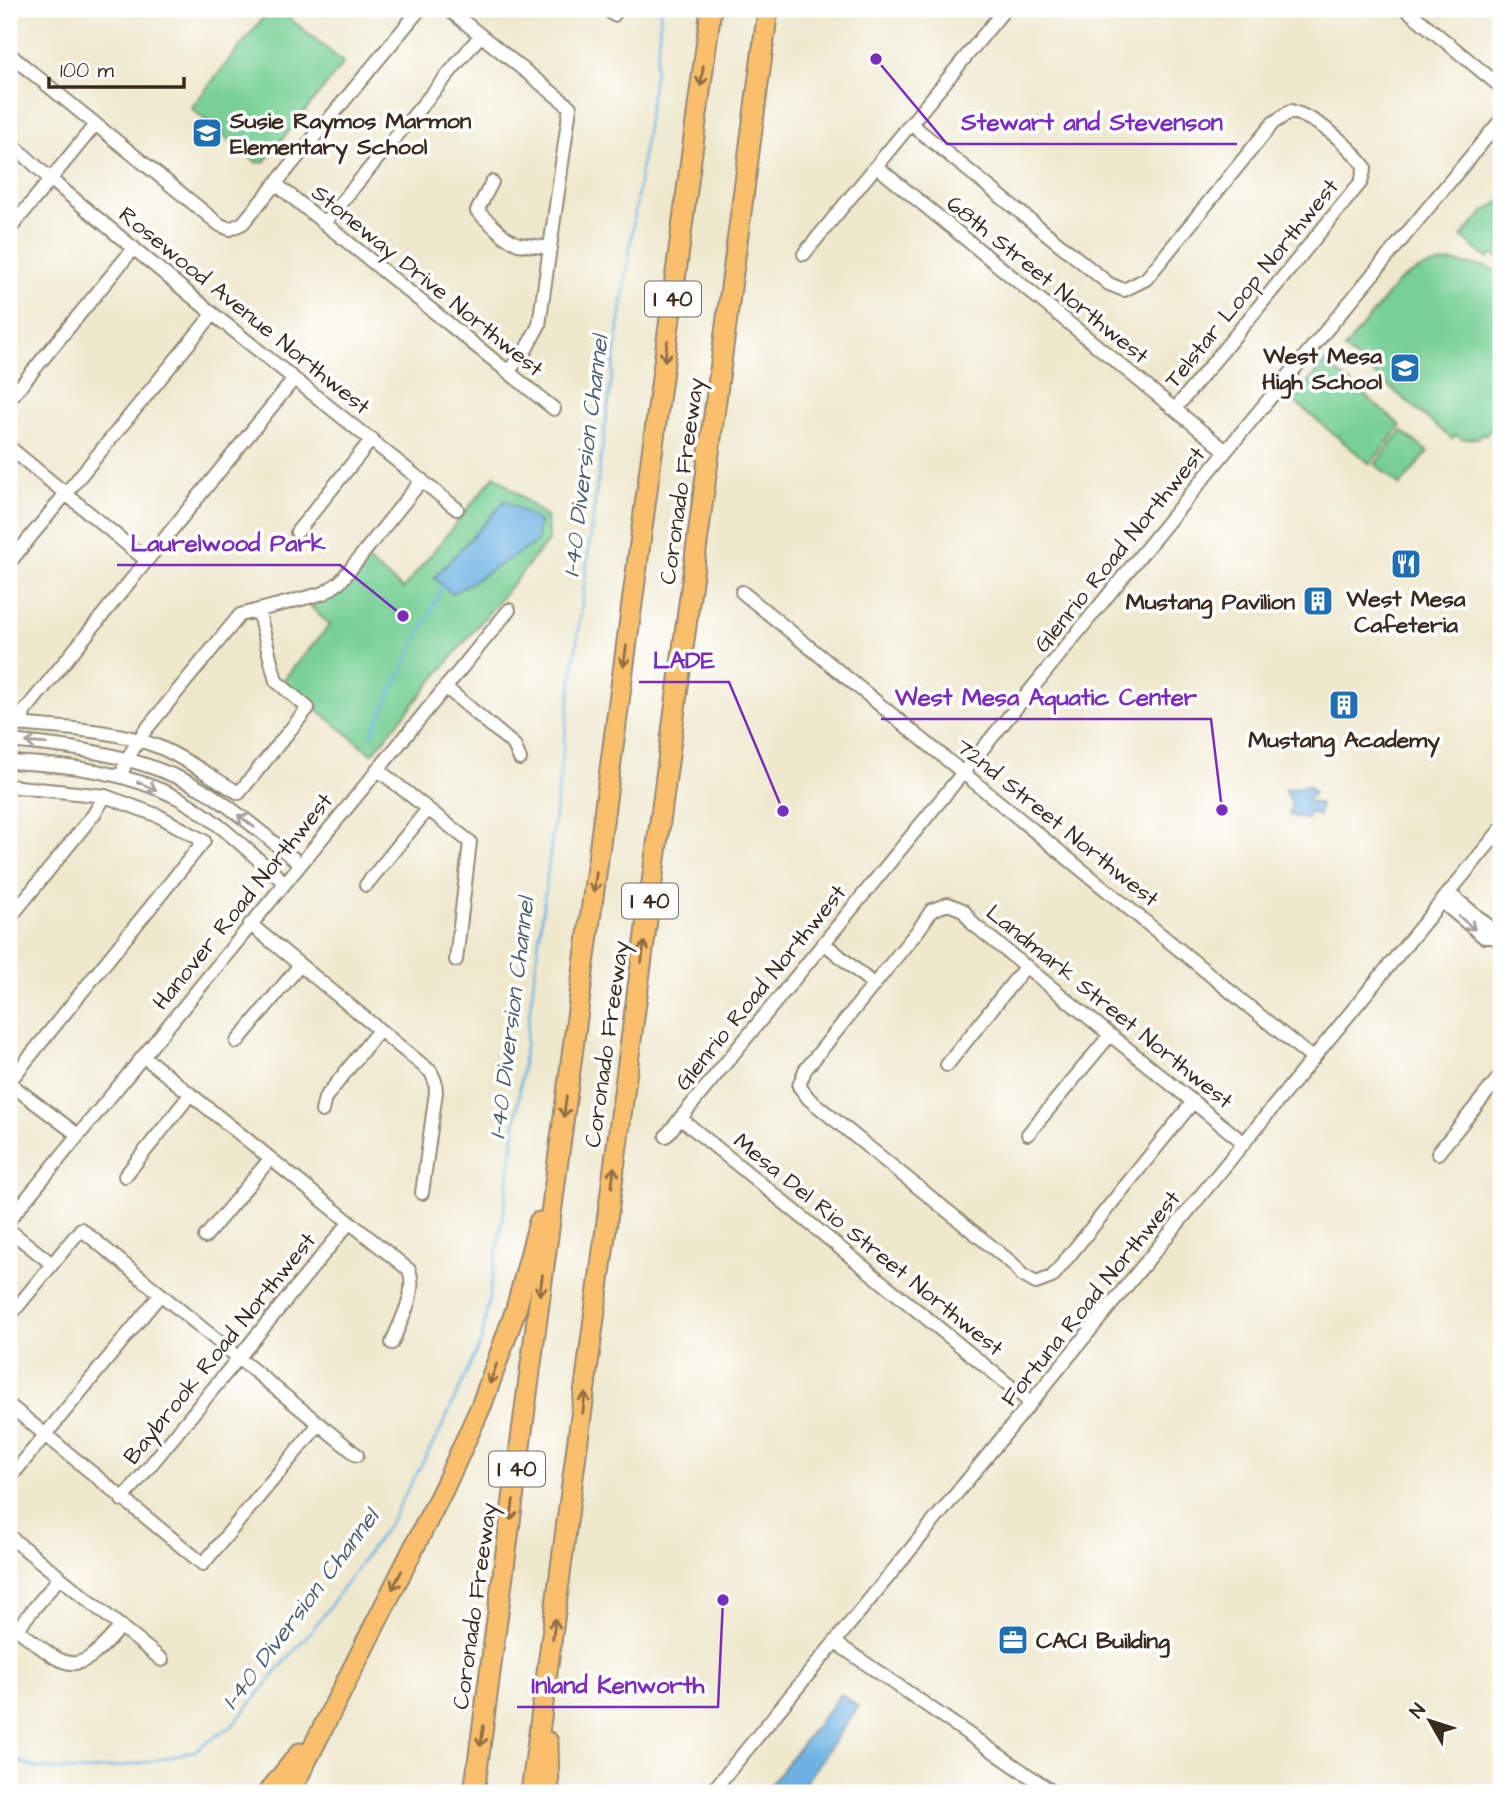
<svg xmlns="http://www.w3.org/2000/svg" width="1510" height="1802" font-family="'Architects Daughter',sans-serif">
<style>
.green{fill:#78d096;stroke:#5a7d5a;stroke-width:2}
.water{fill:#6db2e3;stroke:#546e80;stroke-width:2}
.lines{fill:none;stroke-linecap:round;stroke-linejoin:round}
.stream{stroke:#6db2e3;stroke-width:2.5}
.minor-casing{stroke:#958976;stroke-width:16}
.highway-casing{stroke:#958976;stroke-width:23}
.minor{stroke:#fff;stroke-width:12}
.highway{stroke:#f9bf6d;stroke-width:19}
.oneway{stroke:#906d42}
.oneway2{stroke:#a79f9a}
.labels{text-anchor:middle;stroke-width:7;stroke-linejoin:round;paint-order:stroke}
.shield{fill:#fff;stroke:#766a62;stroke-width:2}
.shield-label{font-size:21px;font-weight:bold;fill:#3b2a1e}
.poi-label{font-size:23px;font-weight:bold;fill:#3b2a1e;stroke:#fff;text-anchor:start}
.street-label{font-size:23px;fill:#3b2a1e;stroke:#fff}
.water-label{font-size:24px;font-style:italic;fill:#4f606d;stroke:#fff}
.leader{fill:none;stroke:#7b2cbf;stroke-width:2.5}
.callout-dot{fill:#7b2cbf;stroke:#fff;stroke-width:2.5}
.callout-label{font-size:24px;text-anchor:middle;font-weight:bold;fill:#7b2cbf;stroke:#fff;stroke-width:7;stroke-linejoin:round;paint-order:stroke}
</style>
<rect width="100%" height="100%" fill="#fff"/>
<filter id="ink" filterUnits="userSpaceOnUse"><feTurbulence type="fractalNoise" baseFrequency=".0143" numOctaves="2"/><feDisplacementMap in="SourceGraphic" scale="14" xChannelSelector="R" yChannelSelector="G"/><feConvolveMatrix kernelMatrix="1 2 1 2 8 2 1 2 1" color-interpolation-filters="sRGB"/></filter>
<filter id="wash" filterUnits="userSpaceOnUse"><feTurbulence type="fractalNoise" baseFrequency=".00686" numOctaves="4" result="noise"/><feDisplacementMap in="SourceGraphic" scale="28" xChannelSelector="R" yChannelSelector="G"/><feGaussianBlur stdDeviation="1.57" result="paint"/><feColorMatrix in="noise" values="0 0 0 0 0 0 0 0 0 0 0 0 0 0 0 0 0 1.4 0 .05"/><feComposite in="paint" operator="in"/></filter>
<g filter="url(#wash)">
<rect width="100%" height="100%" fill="#efe8cd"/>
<path class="green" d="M270 9H278L342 61 343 64 264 162 257 163 191 108Z
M1501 201V261L1493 254 1488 259 1461 237 1485 211Z
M1451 262 1487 267 1501 273V416L1486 435 1482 433 1478 438 1462 439 1456 435 1452 439 1344 349 1397 283C1413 270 1431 264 1451 262Z
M1325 362 1401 426 1370 464 1294 401Z
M1402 431 1428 452 1400 486 1375 464Z
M495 475 546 517 549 540 372 754 282 681 330 625 311 607 341 592 367 560 403 589Z"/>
<path class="water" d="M505 501 539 521 537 542 452 594 434 578Z
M1308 786 1314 793 1306 801 1320 804 1319 816 1309 812 1307 819 1289 815 1292 803 1284 790Z
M841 1694 858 1707 798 1793H768L765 1791Z"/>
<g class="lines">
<path class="stream" d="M371 735 443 586
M9 1758 38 1768 87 1771 148 1762 194 1751 232 1726 323 1616 390 1522 440 1431 482 1339 505 1204 598 478 658 47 661 9"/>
</g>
</g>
<g filter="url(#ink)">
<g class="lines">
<g class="minor-casing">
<path id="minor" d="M448 9 570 107 539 325 524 353 508 372
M606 9 614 15
M1406 9 1501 87
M9 54 220 225 230 229 243 223 420 9
M911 124 1109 284 1124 290 1146 279 1273 123 1291 111C1320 120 1347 143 1365 167L1361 182 1175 409
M9 141 50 179 213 314 457 509
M876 166 1226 451
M492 182 477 211 505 237 518 244 551 248
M276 184 554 409
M324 223 480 36
M9 230 95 125
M804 254 1005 9
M9 400 134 248
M9 447 146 560
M297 532 372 439
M9 563 213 314
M742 592 1313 1059
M445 687 514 745 520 759
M9 723C59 729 112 728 159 747 187 759 213 778 239 793L308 708 276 681 258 610
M22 725 24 712 294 379
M9 741C79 747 148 757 210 794 241 814 270 840 299 863
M9 762C68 765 126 771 180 799 218 820 251 854 284 882
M377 769 470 842 456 960
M121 776 127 759 144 732 240 615 324 593 340 582 422 480
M9 786 105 796 159 816 204 841 9 1082
M366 885 428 809
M1449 893 1490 927 1494 937 1501 943
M1442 902 1484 937H1494
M9 919 94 814 105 796
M250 924 431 1072 435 1081 436 1092 422 1193
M824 943 874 985
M237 1042 300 965
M143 1056 409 1270C418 1293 400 1321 392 1343
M947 1065 1026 966
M9 1083 78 1135
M1193 1102 1052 1277 1036 1283 1022 1275 1013 1264 809 1099 799 1086 805 1070 919 929 932 910 948 904 963 910 973 924 1244 1143
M322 1111 325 1098 379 1030
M680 1118 1031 1403
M1028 1134 1110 1035
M666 1136 1226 451 1501 120
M1438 1153 1501 1075
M125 1176 190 1095
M9 1220 509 610
M9 1230 52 1264
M205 1237 270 1159
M9 1317 81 1229 357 1455
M9 1405 203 1564 319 1424
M9 1479 160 1295
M122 1500 349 1223
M9 1536 162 1660
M60 1577 17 1629C68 1668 74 1682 121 1626
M836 1643 1054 1793
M711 1793 1501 829"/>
</g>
<g class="highway-casing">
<path id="highway" d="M548 1742 549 1793
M268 1793 300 1753
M290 1793 444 1488 482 1404 516 1309 539 1222
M474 1793 711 9
M531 1793 768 9"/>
</g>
<use href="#minor" class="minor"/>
<use href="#highway" class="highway"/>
</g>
<defs><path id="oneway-shaft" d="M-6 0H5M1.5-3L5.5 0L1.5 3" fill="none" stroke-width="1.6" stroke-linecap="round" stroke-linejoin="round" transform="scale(1.75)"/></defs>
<g class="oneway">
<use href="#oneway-shaft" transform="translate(702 76) rotate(97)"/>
<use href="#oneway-shaft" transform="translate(666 351) rotate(98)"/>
<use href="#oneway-shaft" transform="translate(625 656) rotate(98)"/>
<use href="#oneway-shaft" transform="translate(595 882) rotate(98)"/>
<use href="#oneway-shaft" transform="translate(643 952) rotate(-82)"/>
<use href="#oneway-shaft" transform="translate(565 1107) rotate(98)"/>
<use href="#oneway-shaft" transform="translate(613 1177) rotate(-83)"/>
<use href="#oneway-shaft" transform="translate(541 1285) rotate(98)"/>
<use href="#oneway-shaft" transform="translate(493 1374) rotate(110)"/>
<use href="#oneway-shaft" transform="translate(584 1403) rotate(-83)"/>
<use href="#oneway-shaft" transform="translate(512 1510) rotate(98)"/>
<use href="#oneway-shaft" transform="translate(397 1580) rotate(117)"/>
<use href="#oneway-shaft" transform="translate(554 1629) rotate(-83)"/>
<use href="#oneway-shaft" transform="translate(482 1736) rotate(98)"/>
</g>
<g class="oneway2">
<use href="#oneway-shaft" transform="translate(36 743) rotate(-175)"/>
<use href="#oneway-shaft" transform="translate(147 786) rotate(23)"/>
<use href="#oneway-shaft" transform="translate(246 821) rotate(-143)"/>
<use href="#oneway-shaft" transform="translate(1467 923) rotate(40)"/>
</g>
</g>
<defs>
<g id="school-square" transform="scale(1.575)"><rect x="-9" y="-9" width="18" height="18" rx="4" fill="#1f6fb2" stroke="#fff"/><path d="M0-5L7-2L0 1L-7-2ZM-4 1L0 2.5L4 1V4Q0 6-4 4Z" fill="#fff"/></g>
<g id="restaurant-square" transform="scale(1.575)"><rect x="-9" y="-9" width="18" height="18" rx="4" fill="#1f6fb2" stroke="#fff"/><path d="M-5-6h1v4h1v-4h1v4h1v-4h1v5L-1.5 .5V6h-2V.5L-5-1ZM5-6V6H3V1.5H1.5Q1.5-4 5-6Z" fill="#fff"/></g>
<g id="building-square" transform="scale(1.575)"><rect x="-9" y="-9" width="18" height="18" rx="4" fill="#1f6fb2" stroke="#fff"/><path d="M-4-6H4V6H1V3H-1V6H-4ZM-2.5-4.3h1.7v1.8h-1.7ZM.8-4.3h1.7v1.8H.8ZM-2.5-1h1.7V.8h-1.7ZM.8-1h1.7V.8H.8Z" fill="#fff"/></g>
<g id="office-square" transform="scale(1.575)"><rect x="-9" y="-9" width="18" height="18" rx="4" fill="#1f6fb2" stroke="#fff"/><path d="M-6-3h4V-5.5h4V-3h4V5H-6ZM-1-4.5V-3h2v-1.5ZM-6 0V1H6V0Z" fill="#fff"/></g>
</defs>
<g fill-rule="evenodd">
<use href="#school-square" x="207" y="133"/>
<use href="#school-square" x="1405" y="368"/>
<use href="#restaurant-square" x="1406" y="564"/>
<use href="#building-square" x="1318" y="601"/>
<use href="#building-square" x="1344" y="705"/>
<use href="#office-square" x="1013" y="1640"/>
</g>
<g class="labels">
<g class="shield">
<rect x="645" y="281.5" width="56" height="35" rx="5"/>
<rect x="622" y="883.5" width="56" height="35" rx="5"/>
<rect x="489" y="1451.5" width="56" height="35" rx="5"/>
</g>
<g class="shield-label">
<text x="673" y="306">I 40</text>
<text x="650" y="908">I 40</text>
<text x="517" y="1476">I 40</text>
</g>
<g class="poi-label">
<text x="230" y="128">Susie Raymos Marmon<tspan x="230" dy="26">Elementary School</tspan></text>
<text x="1382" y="363" text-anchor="end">West Mesa<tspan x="1382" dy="26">High School</tspan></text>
<text x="1406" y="606" text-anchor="middle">West Mesa<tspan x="1406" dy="26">Cafeteria</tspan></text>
<text x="1295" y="609" text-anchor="end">Mustang Pavilion</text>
<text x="1344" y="747" text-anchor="middle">Mustang Academy</text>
<text x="1036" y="1648">CACI Building</text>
</g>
<g class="street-label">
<text transform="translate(1048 279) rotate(39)" y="8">68th Street Northwest</text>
<text transform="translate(428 280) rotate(39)" y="8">Stoneway Drive Northwest</text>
<text transform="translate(1251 283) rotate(-51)" y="8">Telstar Loop Northwest</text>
<text transform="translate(245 310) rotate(39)" y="8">Rosewood Avenue Northwest</text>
<text transform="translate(681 481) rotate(-82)" y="8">Coronado Freeway</text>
<text transform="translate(1119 549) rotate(-51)" y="8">Glenrio Road Northwest</text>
<text transform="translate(1058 822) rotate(39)" y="8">72nd Street Northwest</text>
<text transform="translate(242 901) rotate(-51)" y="8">Hanover Road Northwest</text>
<text transform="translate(760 987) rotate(-51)" y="8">Glenrio Road Northwest</text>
<text transform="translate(1110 1006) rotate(39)" y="8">Landmark Street Northwest</text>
<text transform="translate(606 1044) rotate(-82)" y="8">Coronado Freeway</text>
<text transform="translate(869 1244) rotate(39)" y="8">Mesa Del Rio Street Northwest</text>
<text transform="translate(1090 1298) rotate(-51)" y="8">Fortuna Road Northwest</text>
<text transform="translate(219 1348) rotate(-51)" y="8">Baybrook Road Northwest</text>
<text transform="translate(474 1606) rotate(-82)" y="8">Coronado Freeway</text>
</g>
<g class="water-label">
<text transform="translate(585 456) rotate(-83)" y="8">I-40 Diversion Channel</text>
<text transform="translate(511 1018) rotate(-83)" y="8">I-40 Diversion Channel</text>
<text transform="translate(300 1609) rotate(-53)" y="8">I-40 Diversion Channel</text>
</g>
</g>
<path class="leader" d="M876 59L947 144H1237M403 616L340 565H117M783 811L729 682H639M1222 810L1211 719H881M723 1600L718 1707H517"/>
<g class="callout-dot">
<circle cx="876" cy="59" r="7"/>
<circle cx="403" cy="616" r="7"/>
<circle cx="783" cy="811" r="7"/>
<circle cx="1222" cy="810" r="7"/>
<circle cx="723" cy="1600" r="7"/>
</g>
<g class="callout-label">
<text x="1092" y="130">Stewart and Stevenson</text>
<text x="228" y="551">Laurelwood Park</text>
<text x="684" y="668">LADE</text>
<text x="1046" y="705">West Mesa Aquatic Center</text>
<text x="618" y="1693">Inland Kenworth</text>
</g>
<rect width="1510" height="1802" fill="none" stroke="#fff" stroke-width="35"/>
<g transform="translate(1430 1721) rotate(309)" stroke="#ffffff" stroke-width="5" paint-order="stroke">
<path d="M0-5L12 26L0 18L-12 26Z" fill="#3b2a1e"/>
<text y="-10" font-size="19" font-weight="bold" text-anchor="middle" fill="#3b2a1e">N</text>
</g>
<path d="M49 77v10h135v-10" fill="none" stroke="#3b2a1e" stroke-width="3.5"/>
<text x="60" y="77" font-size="21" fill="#3b2a1e" stroke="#ffffff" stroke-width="5" paint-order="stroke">100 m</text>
</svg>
